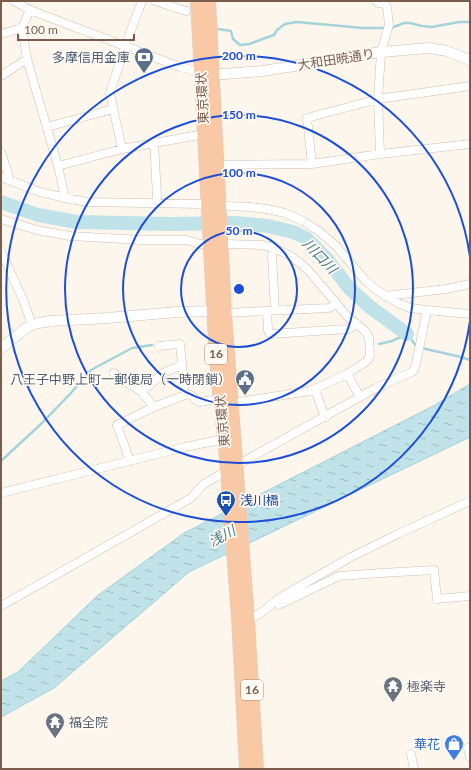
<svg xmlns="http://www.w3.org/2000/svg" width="471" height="770" font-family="Lato,'Noto Sans JP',sans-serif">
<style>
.water{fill:url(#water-ripples);stroke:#a5d3da}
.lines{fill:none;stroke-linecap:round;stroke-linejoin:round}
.stream{stroke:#a5d3da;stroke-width:2.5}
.river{stroke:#bfe3e8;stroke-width:14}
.minor-casing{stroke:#d1beb0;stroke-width:9}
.tertiary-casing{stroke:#d1beb0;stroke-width:11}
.trunk-casing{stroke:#dad1cd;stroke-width:14}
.minor{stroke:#fff;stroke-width:8}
.tertiary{stroke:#fff;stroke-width:10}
.trunk{stroke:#f9c8a4;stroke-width:13}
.ring{fill:none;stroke:#1d4ed8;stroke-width:2}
.labels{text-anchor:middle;stroke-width:3.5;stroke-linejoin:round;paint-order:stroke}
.shield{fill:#fffaf3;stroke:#a28b7f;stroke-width:1}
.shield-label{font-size:12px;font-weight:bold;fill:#7a5c4d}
.service-label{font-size:13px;fill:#4e5e75;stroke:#fffaf3;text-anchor:end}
.street-label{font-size:13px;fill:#7a5c4d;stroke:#fffaf3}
.transit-label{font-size:13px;fill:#164399;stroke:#fffaf3;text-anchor:start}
.worship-label{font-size:13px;fill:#5b616d;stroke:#fffaf3;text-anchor:start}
.shop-label{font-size:13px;fill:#366cbe;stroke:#fffaf3;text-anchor:end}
.water-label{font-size:14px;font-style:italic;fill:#437c86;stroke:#fffaf3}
.centre{fill:#1d4ed8;stroke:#fffaf3;stroke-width:2}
.ring-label{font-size:12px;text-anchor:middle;font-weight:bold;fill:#1d4ed8;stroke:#fffaf3;stroke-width:3.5;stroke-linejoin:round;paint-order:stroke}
</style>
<defs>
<pattern id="water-ripples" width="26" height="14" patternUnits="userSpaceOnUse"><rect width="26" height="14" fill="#bfe3e8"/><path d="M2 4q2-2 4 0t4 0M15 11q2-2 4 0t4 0" fill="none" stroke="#a0bbbe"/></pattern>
</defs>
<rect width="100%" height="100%" fill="#fdf6ec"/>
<path class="water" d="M470 384V437L189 572 54 688 1 717V681L18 672 97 596 184 533 435 405Z"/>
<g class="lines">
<path class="stream" d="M391 28 404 23H410L422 26 432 27 459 22H470
M218 29 231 31 233 39 240 45 249 44 274 35 277 30 285 24 297 22 363 28H385
M379 344 392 341 407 334 417 347 461 357 470 360
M1 461 41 424 70 394 91 370 132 348 152 345"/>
<path class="river" d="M1 202 38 215 77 222 171 224 236 223 268 226 293 232 306 238 327 259 349 288 370 307 407 334"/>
<g class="minor-casing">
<path id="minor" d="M14 1 30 10 180 67 200 72
M155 1 186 11
M376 1 378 3H384L387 7 389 25 381 52 378 99 380 154
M30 10 22 28 27 59 58 166
M1 34 22 28
M1 76 27 59
M47 127 113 109
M154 142 157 196 156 203
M122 149 110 93 125 46 142 1
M1 152 10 180
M312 164 307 118 378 99 470 86
M217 165 312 164 380 154 470 144
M1 177 40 192 65 198 87 202 201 204 227 206 251 207 267 209 285 213 303 221 320 232 336 246 365 280 375 289 398 303 410 308 427 310 470 314
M65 198 58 166 122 149 204 134
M1 219 37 230 70 236 142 240H186L200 244 210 245
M222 244 261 245 274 248 289 255 300 263 308 270 347 316 366 332 369 338 370 356 367 361 347 374 310 391 232 403 229 406
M274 248 272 256 275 310
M1 251 24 302 32 325
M385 296 446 289 470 284
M267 311 268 330 270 334 348 329 357 324
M225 313 329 308 336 304
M159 346 180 344 185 395
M114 373 117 376 142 392 154 407
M347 374 360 397
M315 389 323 412 326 417
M142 392 163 373 182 365
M130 461 117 425 154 407 185 395C194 393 192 399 199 402L220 399
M1 493 185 447 224 439 228 437
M279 605 335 578 339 576 381 573 434 570 437 599 470 596
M1 606 191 498 204 484 237 465 376 388 412 372 414 370 416 364 427 310
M246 622 262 612 281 597 351 557 398 534 470 501
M468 748 470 757
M411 754 414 769"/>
</g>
<g class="tertiary-casing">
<path id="tertiary" d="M206 73 213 74H224L263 71 381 52 429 48 447 51 470 60
M1 348 26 328 32 325 39 323 50 321 108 318 177 312 213 311 220 312"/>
</g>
<g class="trunk-casing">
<path id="trunk" d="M197 1 216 362 226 458 238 617 246 769
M209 1 225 313 248 621 257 769"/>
</g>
<use href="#minor" class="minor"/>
<use href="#tertiary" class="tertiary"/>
<use href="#trunk" class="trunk"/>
</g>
<g class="ring">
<circle cx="239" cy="289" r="58"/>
<circle cx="239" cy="289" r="116"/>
<circle cx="239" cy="289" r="174"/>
<path d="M470 321A233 233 0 1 1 470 257"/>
</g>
<defs>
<g id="bank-pin" transform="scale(1)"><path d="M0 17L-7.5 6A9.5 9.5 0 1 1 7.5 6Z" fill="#5c6f8a" stroke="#fffaf3"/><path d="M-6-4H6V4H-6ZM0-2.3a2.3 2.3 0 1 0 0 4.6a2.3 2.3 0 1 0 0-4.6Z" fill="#fff"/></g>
<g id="civic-pin" transform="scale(1)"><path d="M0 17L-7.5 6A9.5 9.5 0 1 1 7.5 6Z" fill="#5c6f8a" stroke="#fffaf3"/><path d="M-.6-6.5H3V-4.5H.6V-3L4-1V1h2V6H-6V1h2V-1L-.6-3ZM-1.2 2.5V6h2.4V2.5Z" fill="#fff"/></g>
<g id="bus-pin" transform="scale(1)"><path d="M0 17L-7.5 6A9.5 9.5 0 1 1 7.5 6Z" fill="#1a4fb4" stroke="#fffaf3"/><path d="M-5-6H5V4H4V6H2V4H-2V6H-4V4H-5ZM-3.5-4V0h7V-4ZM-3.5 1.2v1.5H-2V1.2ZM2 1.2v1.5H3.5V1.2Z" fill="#fff"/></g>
<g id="temple-pin" transform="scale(1)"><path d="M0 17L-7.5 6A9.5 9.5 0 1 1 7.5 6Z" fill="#6b7280" stroke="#fffaf3"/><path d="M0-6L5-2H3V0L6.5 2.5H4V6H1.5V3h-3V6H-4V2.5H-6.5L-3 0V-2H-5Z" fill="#fff"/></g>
<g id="shop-pin" transform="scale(1)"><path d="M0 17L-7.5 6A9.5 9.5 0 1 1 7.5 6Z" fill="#3f7fe0" stroke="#fffaf3"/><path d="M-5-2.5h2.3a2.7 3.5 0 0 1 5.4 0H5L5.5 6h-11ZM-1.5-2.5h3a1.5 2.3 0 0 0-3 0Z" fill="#fff"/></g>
</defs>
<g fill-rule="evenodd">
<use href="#bank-pin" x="144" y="57"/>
<use href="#civic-pin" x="245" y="379"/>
<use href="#bus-pin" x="226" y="500"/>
<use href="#temple-pin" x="393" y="686"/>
<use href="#temple-pin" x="55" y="722"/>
<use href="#shop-pin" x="454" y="744"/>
</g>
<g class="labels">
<g class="shield">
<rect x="205" y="344" width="22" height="20" rx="3"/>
<rect x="241" y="680" width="22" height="20" rx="3"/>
</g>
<g class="shield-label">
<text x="216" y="358">16</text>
<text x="252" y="694">16</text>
</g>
<g class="service-label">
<text x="130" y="62">多摩信用金庫</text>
<text x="231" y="384">八王子中野上町一郵便局（一時閉鎖）</text>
</g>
<g class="street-label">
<text transform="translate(336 59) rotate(-9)" y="5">大和田暁通り</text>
<text transform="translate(202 98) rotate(-93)" y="5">東京環状</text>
<text transform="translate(222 421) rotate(-95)" y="5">東京環状</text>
</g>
<g class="transit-label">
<text x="240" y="505">浅川橋</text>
</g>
<g class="worship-label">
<text x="407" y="691">極楽寺</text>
<text x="69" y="727">福全院</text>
</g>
<g class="shop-label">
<text x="440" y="749">華花</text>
</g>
<g class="water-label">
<text transform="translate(320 256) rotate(46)" y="5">川口川</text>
<text transform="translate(222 536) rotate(-28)" y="5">浅川</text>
</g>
</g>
<circle cx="239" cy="289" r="6" class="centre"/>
<g class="ring-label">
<text x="239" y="60">200 m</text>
<text x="239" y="119">150 m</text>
<text x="239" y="177">100 m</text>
<text x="239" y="235">50 m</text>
</g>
<rect width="471" height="770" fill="none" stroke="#7a5c4d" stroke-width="4"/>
<path d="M18 34v6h116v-6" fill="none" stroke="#7a5c4d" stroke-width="2"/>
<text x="24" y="34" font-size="12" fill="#7a5c4d" stroke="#fffaf3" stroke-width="3" paint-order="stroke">100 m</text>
</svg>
